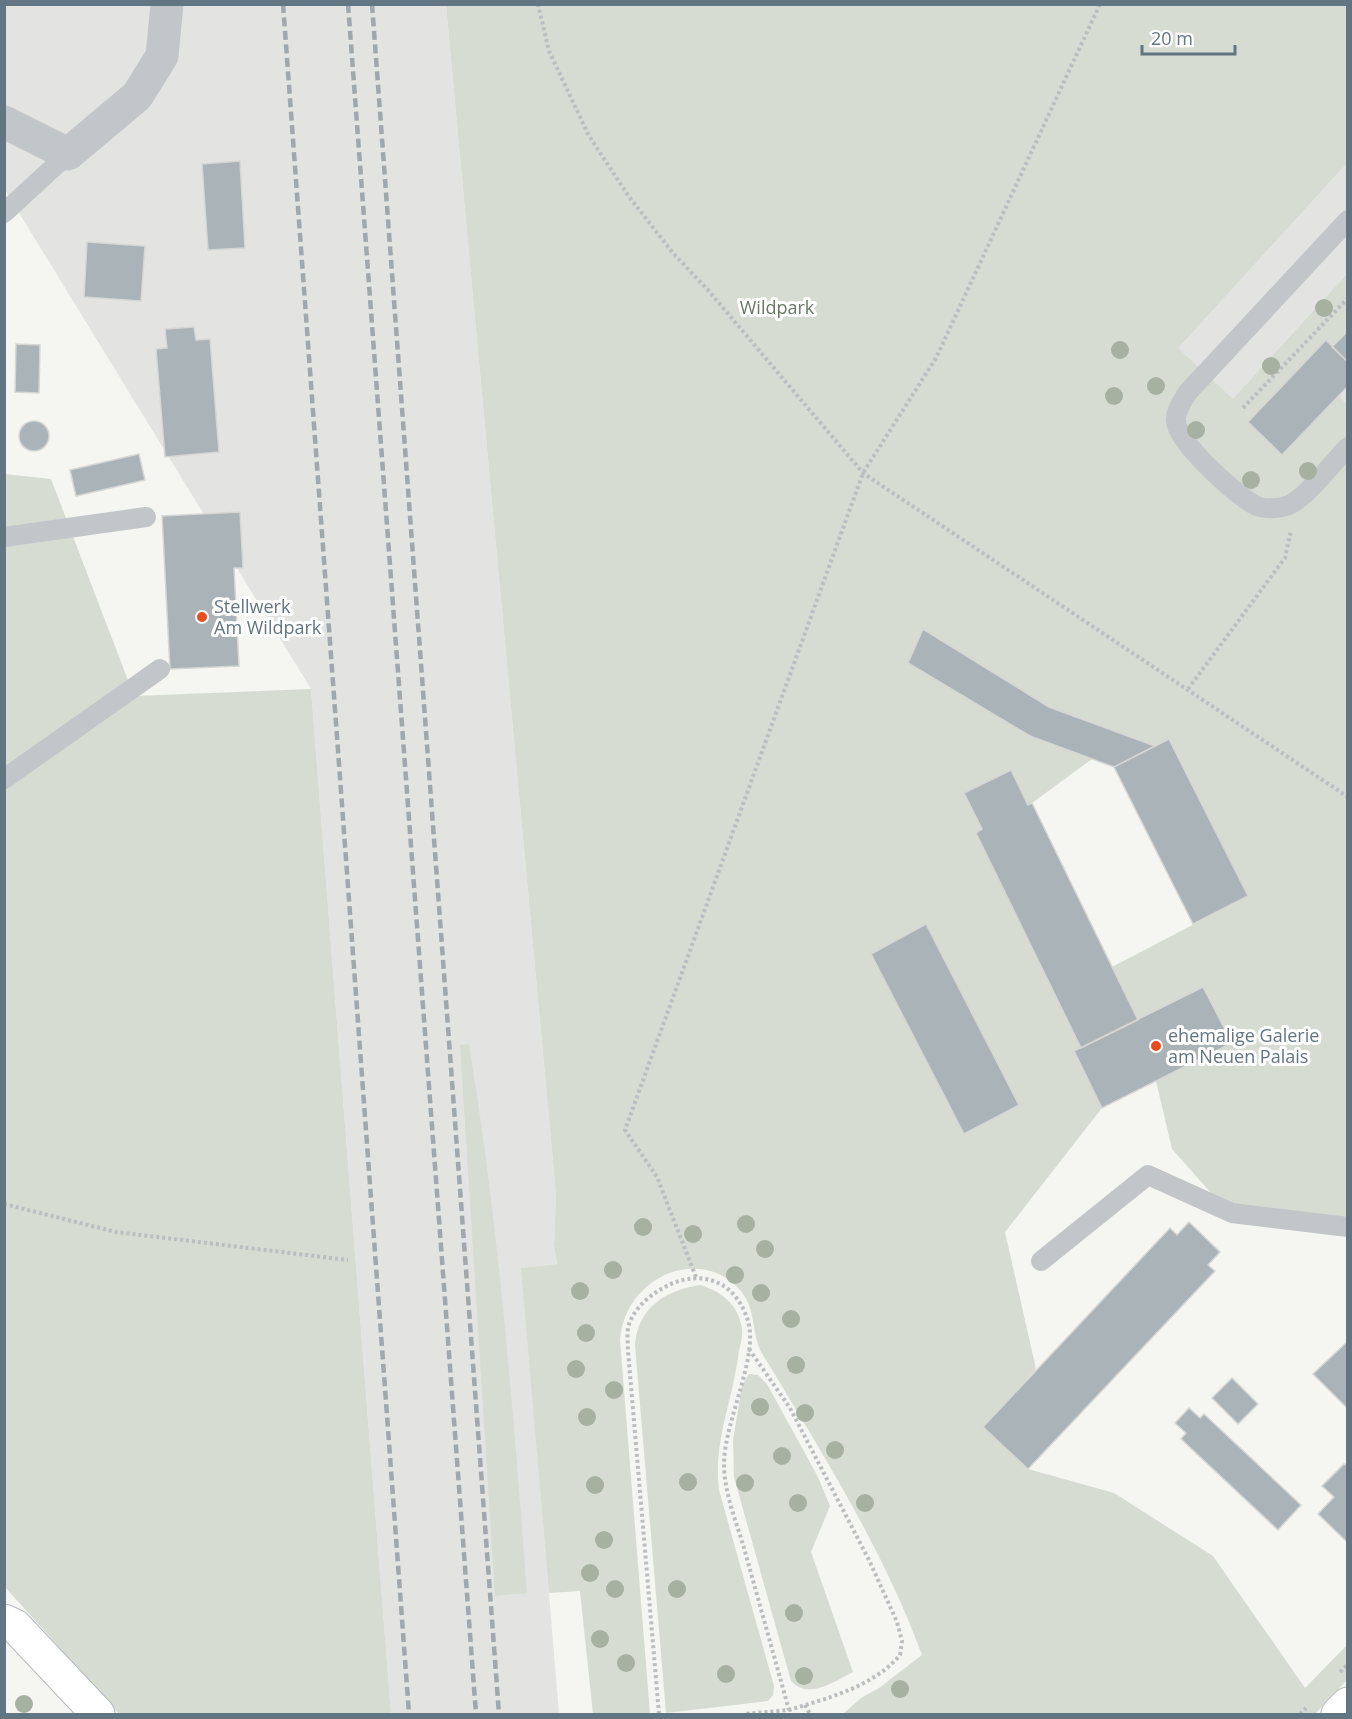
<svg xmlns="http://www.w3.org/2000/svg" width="1352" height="1719" font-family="'Open Sans',sans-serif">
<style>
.built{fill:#e3e4e2}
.green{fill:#d6dcd2}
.building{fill:#aab3b8;stroke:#d6d6d4;stroke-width:1.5}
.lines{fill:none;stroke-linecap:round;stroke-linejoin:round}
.secondary-casing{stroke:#b4babe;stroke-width:35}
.path{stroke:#bbbec0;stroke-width:4;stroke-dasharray:3 3;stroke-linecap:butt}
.lane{stroke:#c2c6c9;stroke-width:20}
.street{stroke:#c2c6c9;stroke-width:33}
.secondary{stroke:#fff;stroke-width:33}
.rail{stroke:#a0a7ad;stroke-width:4.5;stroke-dasharray:9 4.5;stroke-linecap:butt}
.tree{fill:#a6b1a2}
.poi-dot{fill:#eb4c1b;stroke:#fff;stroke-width:2}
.labels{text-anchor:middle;stroke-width:6;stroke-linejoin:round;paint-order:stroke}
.park-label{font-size:18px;fill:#667a62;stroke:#fff}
.poi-label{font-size:18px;fill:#627583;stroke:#fff;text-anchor:start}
</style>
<rect width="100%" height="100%" fill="#f5f5f1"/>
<path class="built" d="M5 5H446L556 1194 554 1245 557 1264 522 1268 559 1714H391L311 689 5 190Z
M1347 45V493L1294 544 1137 311Z"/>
<path class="green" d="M446 5H1347V163L1178 348 1233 399 1347 274V331L1332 347 1325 341 1248 422 1282 455 1339 396 1347 405V1227L1259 1215 1212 1194 1172 1149 1156 1081 1231 1043 1203 987 1138 1020 1112 967 1248 896 1169 739 1155 746 1049 707 909 663 1030 736 1092 759 1032 803 976 833 1081 1048 1074 1052 1102 1108 1005 1232 1036 1369 983 1427 1028 1469 1114 1493 1213 1556 1305 1688 1347 1645V1680L1315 1714H843L861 1698 879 1688 922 1655C883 1549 821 1451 763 1355 750 1334 758 1308 738 1288 718 1266 685 1263 659 1278 635 1293 623 1312 620 1340L650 1714H593L580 1591 549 1593 521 1268 557 1264 554 1245 556 1194Z
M4 474 51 479 134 696 311 689 391 1714H119L5 1587Z
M469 1044C499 1226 513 1409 527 1593L495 1596 460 1045Z
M700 1285C721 1291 739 1305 742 1329 743 1338 739 1349 738 1357 732 1403 713 1443 719 1490L774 1686 773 1695 768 1701 666 1713 635 1345C638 1308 664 1291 700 1285Z
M749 1374 758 1375 767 1384 818 1477 830 1506 811 1552 853 1672C833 1682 809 1700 791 1681L734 1477 733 1440 742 1386Z"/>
<path class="building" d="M240 161 245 248 208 250 202 164Z
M87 242 145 246 141 301 84 297Z
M194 327 196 340 210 339 219 452 165 457 156 349 167 348 165 329Z
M1348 331V362L1332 347Z
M1326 340 1348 362V386L1282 455 1248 422Z
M16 344 40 345 39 393 15 392Z
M19 436a15 15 0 1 1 30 0a15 15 0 1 1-30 0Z
M139 454 145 480 76 496 70 470Z
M240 512 243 568H234L239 666 170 669 162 516Z
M923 629 1049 707 1155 746 1114 767 1030 736 908 663Z
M1169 739 1248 896 1193 924 1114 767Z
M1011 770 1028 805 1032 803 1138 1020 1081 1048 976 833 982 829 964 793Z
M926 924 1019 1105 964 1134 871 954Z
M1203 987 1232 1043 1102 1108 1074 1051Z
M1189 1222 1220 1252 1208 1265 1215 1271 1028 1469 983 1427 1170 1228 1177 1235Z
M1348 1341V1409L1313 1374Z
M1232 1378 1258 1404 1238 1424 1212 1398Z
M1189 1408 1200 1418 1204 1414 1301 1505 1278 1530 1181 1439 1186 1433 1175 1423Z
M1344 1464 1348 1466V1543L1318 1514 1334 1497 1322 1486Z"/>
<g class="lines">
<g class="secondary-casing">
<path id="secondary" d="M4 1621 15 1626 98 1714
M1338 1714 1348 1704"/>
</g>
<path class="path" d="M538 4 549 51 589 136 630 198 673 253 707 289 863 473 1348 797
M1243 408 1348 298
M1188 689 1285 558 1291 530
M4 1204 116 1232 348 1260
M696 1277 657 1177 625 1130 863 473 936 358 1100 4
M749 1349 790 1408 869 1560 897 1622 902 1641 900 1655C873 1687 828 1698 789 1710
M1340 1672 1348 1664
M805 1705 810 1714
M659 1714 628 1351C628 1344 627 1336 628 1328 631 1314 643 1301 655 1293 692 1267 734 1275 748 1321 759 1357 724 1422 724 1464 724 1492 736 1521 744 1548 759 1602 774 1656 789 1710L744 1714
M1300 1714 1306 1708"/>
<path class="lane" d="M4 213 68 154
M1348 220 1188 392C1183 400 1175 411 1176 421 1177 442 1234 493 1253 504 1262 510 1279 509 1289 505 1308 496 1332 463 1348 447
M4 537 146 517
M4 779 160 669
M1041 1261 1148 1175 1232 1213 1348 1227"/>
<path class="street" d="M4 122 68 154 137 96 162 56 167 4"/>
<use href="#secondary" class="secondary"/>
<path class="rail" d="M283 4 409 1714
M348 4 476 1714
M372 4 499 1714"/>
</g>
<g class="tree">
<circle cx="1324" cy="308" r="9"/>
<circle cx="1120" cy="350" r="9"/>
<circle cx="1271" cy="366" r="9"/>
<circle cx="1156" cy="386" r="9"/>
<circle cx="1114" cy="396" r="9"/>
<circle cx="1196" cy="430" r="9"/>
<circle cx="1308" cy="471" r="9"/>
<circle cx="1251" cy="480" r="9"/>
<circle cx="746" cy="1224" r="9"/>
<circle cx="643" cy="1227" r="9"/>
<circle cx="693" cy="1234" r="9"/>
<circle cx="765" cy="1249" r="9"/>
<circle cx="613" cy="1270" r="9"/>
<circle cx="735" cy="1275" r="9"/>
<circle cx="580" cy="1291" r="9"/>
<circle cx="761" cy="1293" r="9"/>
<circle cx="791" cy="1319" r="9"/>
<circle cx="586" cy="1333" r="9"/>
<circle cx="796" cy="1365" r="9"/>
<circle cx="576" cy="1369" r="9"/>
<circle cx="614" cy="1390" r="9"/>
<circle cx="760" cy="1407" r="9"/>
<circle cx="805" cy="1413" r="9"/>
<circle cx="587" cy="1417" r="9"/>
<circle cx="835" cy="1450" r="9"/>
<circle cx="782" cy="1456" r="9"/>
<circle cx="688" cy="1482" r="9"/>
<circle cx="745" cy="1483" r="9"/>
<circle cx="595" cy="1485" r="9"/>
<circle cx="798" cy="1503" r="9"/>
<circle cx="865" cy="1503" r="9"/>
<circle cx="604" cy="1540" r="9"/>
<circle cx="590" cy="1573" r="9"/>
<circle cx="615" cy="1589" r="9"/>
<circle cx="677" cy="1589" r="9"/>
<circle cx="794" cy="1613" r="9"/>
<circle cx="600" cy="1639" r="9"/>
<circle cx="626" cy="1663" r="9"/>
<circle cx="726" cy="1674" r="9"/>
<circle cx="804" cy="1676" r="9"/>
<circle cx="900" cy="1689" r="9"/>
<circle cx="24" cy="1704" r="9"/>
</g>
<g class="poi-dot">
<circle cx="202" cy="617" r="6"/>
<circle cx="1156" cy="1046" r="6"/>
</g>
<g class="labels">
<g class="park-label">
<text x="777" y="314">Wildpark</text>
</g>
<g class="poi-label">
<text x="214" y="613">Stellwerk<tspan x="214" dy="21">Am Wildpark</tspan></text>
<text x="1168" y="1042">ehemalige Galerie<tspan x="1168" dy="21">am Neuen Palais</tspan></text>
</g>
</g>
<rect width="1352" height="1719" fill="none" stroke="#627583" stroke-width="12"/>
<path d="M1142 45v9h93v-9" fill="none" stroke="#627583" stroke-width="3"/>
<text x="1151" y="45" font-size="18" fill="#627583" stroke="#ffffff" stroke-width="4.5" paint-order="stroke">20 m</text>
</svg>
